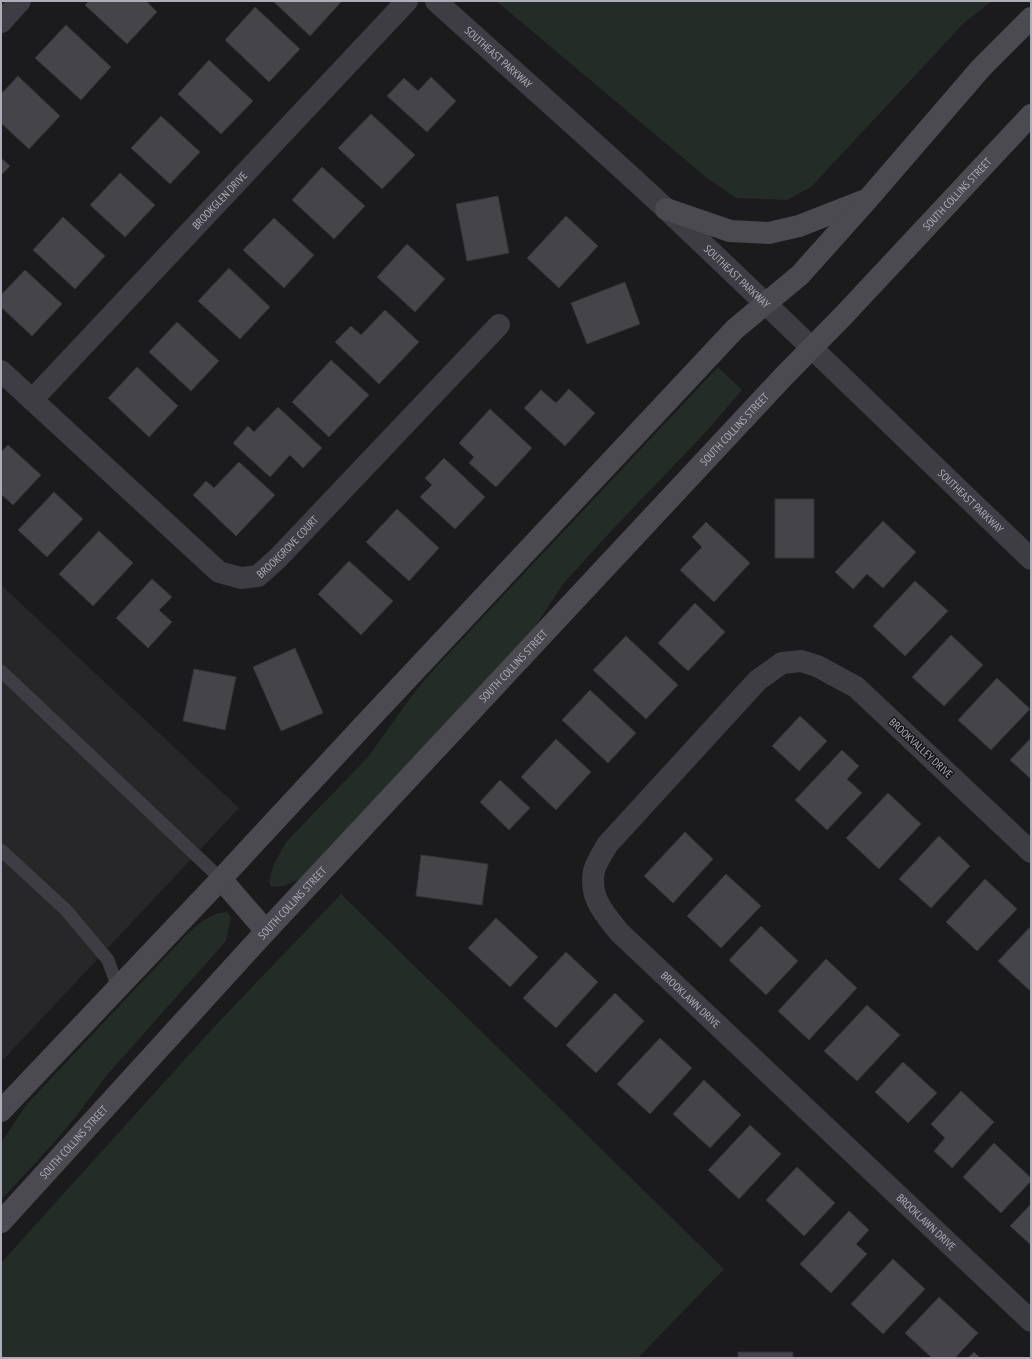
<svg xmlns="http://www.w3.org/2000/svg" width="1032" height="1359" font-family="'PT Sans Narrow',sans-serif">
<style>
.built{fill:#272629}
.green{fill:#242c27}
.building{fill:#454449;stroke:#353438}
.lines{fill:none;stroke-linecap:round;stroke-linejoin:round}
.service{stroke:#3e3d43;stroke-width:13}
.minor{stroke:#3e3d43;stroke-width:22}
.tertiary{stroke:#3e3d43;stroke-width:22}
.secondary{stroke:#4a4a50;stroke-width:22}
.labels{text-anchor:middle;stroke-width:3;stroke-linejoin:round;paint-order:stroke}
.street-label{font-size:11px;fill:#aeaeba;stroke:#161517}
</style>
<rect width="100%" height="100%" fill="#1b1a1c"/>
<path class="built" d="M1 585 239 808 1 1062Z"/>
<path class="green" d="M496 1H992L964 23 811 187 787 200 736 198 707 178Z
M718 367 742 390 705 433 613 529 563 584 533 630 300 879 284 886 271 887 269 881 273 866 286 842 368 757 416 690 437 666Z
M341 894 724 1269 638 1358H1V1263L214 1027Z
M227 912 231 917 226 941 107 1075 77 1115 52 1145 1 1200V1143L26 1105 187 934C199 923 211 913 227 912Z"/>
<path class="building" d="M89 1H146L157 12 127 44 85 5Z
M273 1H340L341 2 310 36Z
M255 7 300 49 269 82 225 40Z
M66 25 111 67 81 100 35 58Z
M209 60 253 101 221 134 178 94Z
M18 76 60 116 29 149 1 123V94Z
M431 77 456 101 427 132 387 96 404 78 418 91Z
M371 114 415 155 382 189 338 148Z
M161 116 200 152 170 184 131 148Z
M1 158 10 166 1 175Z
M322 167 365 206 334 239 292 200Z
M120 173 155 205 125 237 90 205Z
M498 196 509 253 467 261 456 204Z
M566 216 598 246 559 288 527 258Z
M63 217 105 256 75 289 33 250Z
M274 218 314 255 284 288 243 250Z
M407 244 445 279 415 312 377 277Z
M229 268 270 307 240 339 198 301Z
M25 270 62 304 32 336 1 307V295Z
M625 282 640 324 587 344 571 303Z
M385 310 419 342 379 384 335 342 351 326 361 335Z
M177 322 219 361 191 391 149 352Z
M331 360 369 395 329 437 292 402Z
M137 367 178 406 149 437 108 398Z
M569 389 595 413 565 446 524 408 541 390 556 403Z
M278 407 322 448 303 468 290 455 270 477 233 443 248 426 254 432Z
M490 409 532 448 496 487 469 463 474 457 459 443Z
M8 445 41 475 13 505 1 494V452Z
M444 458 485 497 455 529 420 497 432 485 425 478Z
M239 462 275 495 236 536 193 495 206 481 214 488Z
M54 492 83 519 47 557 18 530Z
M775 499H814V558H775Z
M397 509 439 548 409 581 366 542Z
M883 521 916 552 883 588 867 574 853 589 835 572Z
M706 522 750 563 714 602 680 570 702 547 692 537Z
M99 531 133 563 93 606 59 574Z
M349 561 393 601 361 635 318 594Z
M152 579 172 597 159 610 172 622 148 648 116 618Z
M915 581 948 611 905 656 873 626Z
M695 603 725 632 688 671 658 643Z
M951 635 983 665 944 706 912 677Z
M626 636 678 685 646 719 593 670Z
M295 648 323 713 281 731 253 667Z
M194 669 236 677 225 730 183 721Z
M997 678 1030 709 991 750 958 720Z
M590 690 636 733 608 763 562 720Z
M800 716 827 741 799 771 772 746Z
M1031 738V779L1010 760Z
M556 739 591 772 556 810 521 777Z
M842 750 859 766 847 779 862 793 827 830 795 800Z
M500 780 530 808 509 830 480 802Z
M888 793 921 824 879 869 846 838Z
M685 832 713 859 673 903 644 876Z
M939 836 970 866 931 908 899 879Z
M421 855 488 864 482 905 416 896Z
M726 874 761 906 721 948 687 916Z
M985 879 1017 909 977 951 946 922Z
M496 918 538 957 510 987 468 948Z
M761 926 798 961 766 995 729 960Z
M1031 926V988L1029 990 998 961Z
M566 952 598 982 556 1028 523 998Z
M826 959 857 988 809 1040 778 1011Z
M615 993 644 1021 596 1073 566 1045Z
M867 1005 900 1035 857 1081 824 1051Z
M660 1038 692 1068 650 1114 617 1084Z
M903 1062 937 1093 908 1123 875 1092Z
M704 1080 741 1115 710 1148 673 1114Z
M961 1091 994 1122 952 1168 934 1151 945 1138 931 1124Z
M750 1125 781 1154 739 1199 708 1170Z
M994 1143 1031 1178V1181L1001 1213 963 1177Z
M797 1167 835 1203 804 1236 766 1200Z
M1031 1204V1245L1010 1226Z
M849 1211 869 1230 856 1244 867 1254 831 1293 800 1264Z
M893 1259 925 1289 883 1334 851 1304Z
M939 1297 978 1333 955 1358H932L905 1333Z
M738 1352H793V1358H738Z
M974 1352 980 1358H968Z"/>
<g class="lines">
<path class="service" d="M1 671 221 879
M1 850 66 910 108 960 118 988"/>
<g class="minor">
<path d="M1 22 20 1"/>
<path id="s1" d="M1 371 219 572 241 578 258 576 278 558 499 325"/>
<path id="s2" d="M32 400 407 1"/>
<path id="s3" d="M1031 852 856 687 817 666 801 661 782 663 758 680 607 845C603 853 596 862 594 871 589 898 604 913 619 932L1031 1321"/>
</g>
<path class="tertiary" id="s4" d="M436 1C513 71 591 139 667 210 789 325 910 443 1031 559"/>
<g class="secondary">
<path d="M666 209 730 231 769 233 799 226 863 201"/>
<path d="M221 879 266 931"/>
<path d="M1 1111 221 879 362 727 735 329 800 275 868 199 981 68 1031 18"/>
<path id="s5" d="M1 1222 266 931 784 376 843 316 1031 115"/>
</g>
</g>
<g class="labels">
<g class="street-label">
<text dy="4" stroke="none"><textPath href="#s4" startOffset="84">SOUTHEAST PARKWAY</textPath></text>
<text dy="4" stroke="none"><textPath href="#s5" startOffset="1404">SOUTH COLLINS STREET</textPath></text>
<text dy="4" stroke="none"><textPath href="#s2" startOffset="274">BROOKGLEN DRIVE</textPath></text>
<text dy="4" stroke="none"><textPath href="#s4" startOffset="408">SOUTHEAST PARKWAY</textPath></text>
<text dy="4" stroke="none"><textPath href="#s5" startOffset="1080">SOUTH COLLINS STREET</textPath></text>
<text dy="4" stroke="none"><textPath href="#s4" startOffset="732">SOUTHEAST PARKWAY</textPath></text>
<text dy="4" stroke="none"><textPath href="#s1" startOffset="378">BROOKGROVE COURT</textPath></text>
<text dy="4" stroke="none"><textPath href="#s5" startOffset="756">SOUTH COLLINS STREET</textPath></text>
<text transform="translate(921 748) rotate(43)" y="4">BROOKVALLEY DRIVE</text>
<text dy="4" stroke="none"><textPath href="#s5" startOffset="432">SOUTH COLLINS STREET</textPath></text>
<text dy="4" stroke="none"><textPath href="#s3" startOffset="770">BROOKLAWN DRIVE</textPath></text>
<text dy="4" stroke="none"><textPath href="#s5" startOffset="108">SOUTH COLLINS STREET</textPath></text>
<text dy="4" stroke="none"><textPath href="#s3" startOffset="1094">BROOKLAWN DRIVE</textPath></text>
</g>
</g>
<rect width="1032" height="1359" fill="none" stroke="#aeaeba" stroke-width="4"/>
</svg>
